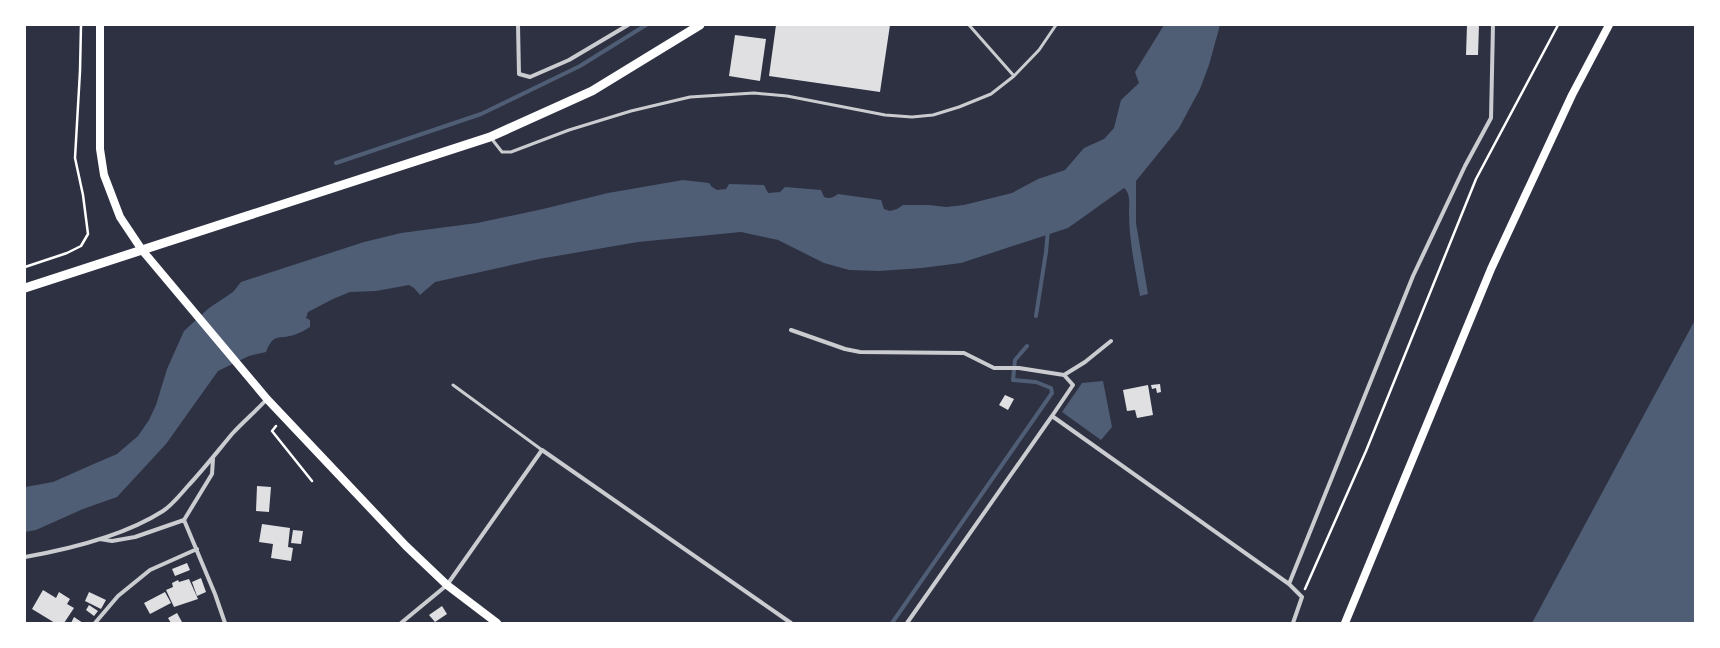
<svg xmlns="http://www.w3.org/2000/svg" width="1720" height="648" font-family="'Work Sans',sans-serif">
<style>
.water{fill:#4f5d75}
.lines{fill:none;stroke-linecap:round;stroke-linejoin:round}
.stream{stroke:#4f5d75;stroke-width:4}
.building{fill:#e0e0e3}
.path{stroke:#fff;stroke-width:2.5}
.service{stroke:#caccd0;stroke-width:3}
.minor{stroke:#caccd0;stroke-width:4}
.secondary{stroke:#fff;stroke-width:8}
.primary{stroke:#fff;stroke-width:9}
</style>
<rect width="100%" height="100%" fill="#2d3142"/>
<path class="water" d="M1164 25H1220L1209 65 1200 89 1179 128 1136 181V223L1148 294 1140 296C1135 268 1129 240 1129 212 1129 204 1131 194 1124 188L1068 228 961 263 922 268 879 271 849 270 824 263 778 240 741 232 638 242 539 259 435 282 420 295 414 288 409 285 376 291 350 292 333 299 308 312 306 318 310 320V327C305 330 300 333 294 335 278 340 274 332 266 352L249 356 218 371 166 444 117 497 83 509 36 530 25 532V487L53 482 96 463 117 454 138 436 149 420 156 405 167 369 184 331 209 308 233 292 241 282 364 242 401 233 477 223 543 209 608 193 683 180 709 183 712 187 717 190 726 189 729 184 764 185 768 193 780 192 785 187 821 190 824 197C829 199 833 198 838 194L881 200 884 209 890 211 897 209 903 205H929L946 207 964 205 1012 193 1038 179 1065 170 1084 148 1104 139 1114 128 1121 100 1139 83 1135 72Z
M1695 320V623H1532Z
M1103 381 1112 427 1101 440 1062 412 1082 383Z"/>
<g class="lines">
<path class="stream" d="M336 163 481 114 580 66 646 25
M1036 316 1046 252 1048 230
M892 623 1052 393 1051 388 1036 382 1013 380 1015 360 1027 346"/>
</g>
<path class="building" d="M776 25H890L880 92 769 76Z
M1467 25H1479L1478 55H1466Z
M735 35 766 39 760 81 729 76Z
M1160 384 1161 392 1157 393 1156 388 1152 389 1151 385Z
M1148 385 1153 415 1137 418 1135 410 1127 411 1123 390Z
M1005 395 1014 399 1008 410 999 405Z
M257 486 271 487 269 512 256 511Z
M262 524 290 528 288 547 293 548 291 561 271 558 273 544 259 542Z
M293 530 303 531 301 544 291 543Z
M187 563 190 570 175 576 172 569Z
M201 578 206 592 197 596 192 582Z
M189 579 198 599 174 607 166 590 173 587 172 583 178 580 179 582Z
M43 590 56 598 59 592 70 599 67 604 74 608 64 623H55L32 609Z
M89 592 106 600 101 609 85 601Z
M165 592 171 603 150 614 144 603Z
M89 605 98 611 94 616 86 610Z
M442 606 447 614 435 622 429 615Z
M177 613 182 622 171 623 168 618Z
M74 617 83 623H71Z"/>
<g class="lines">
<path class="path" d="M25 267 67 253 81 246 88 234 83 195 75 158 80 71 81 25
M276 426 272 431 312 481
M1305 589 1366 451 1476 179 1558 25"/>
<path class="service" d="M969 25 1014 76
M491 138 502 152H511L569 130 631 111 690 97 754 93 787 96 885 115 912 117 933 115 959 107 991 94 1014 76 1039 50 1056 25
M453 385 542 450"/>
<path class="minor" d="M518 25 519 74 530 77 569 60 628 25
M791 330 845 349 860 352 964 353 994 368H1019L1064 375 1085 362 1111 341
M1052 416 1073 385 1064 375
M184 520 215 594 225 623
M100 539 112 541 135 537 184 520 212 474 213 459
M25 557C70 549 124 536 163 511 172 505 180 495 187 487 203 470 217 452 232 434 243 422 256 411 267 399
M1289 584 1302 597 1293 623
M95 623 118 596 150 570 197 549
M401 623 447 585 542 450 791 623
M907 623 1052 416 1289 584 1413 276 1465 166 1491 118 1493 25"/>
<path class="secondary" d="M100 25V149L104 175 120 217 142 250 267 399 406 546 447 585 497 623
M1345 623 1491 269 1572 95 1609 25"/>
<path class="primary" d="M25 288 490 137 592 91 700 25"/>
</g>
<rect width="1720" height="648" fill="none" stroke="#ffffff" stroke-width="52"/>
</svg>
